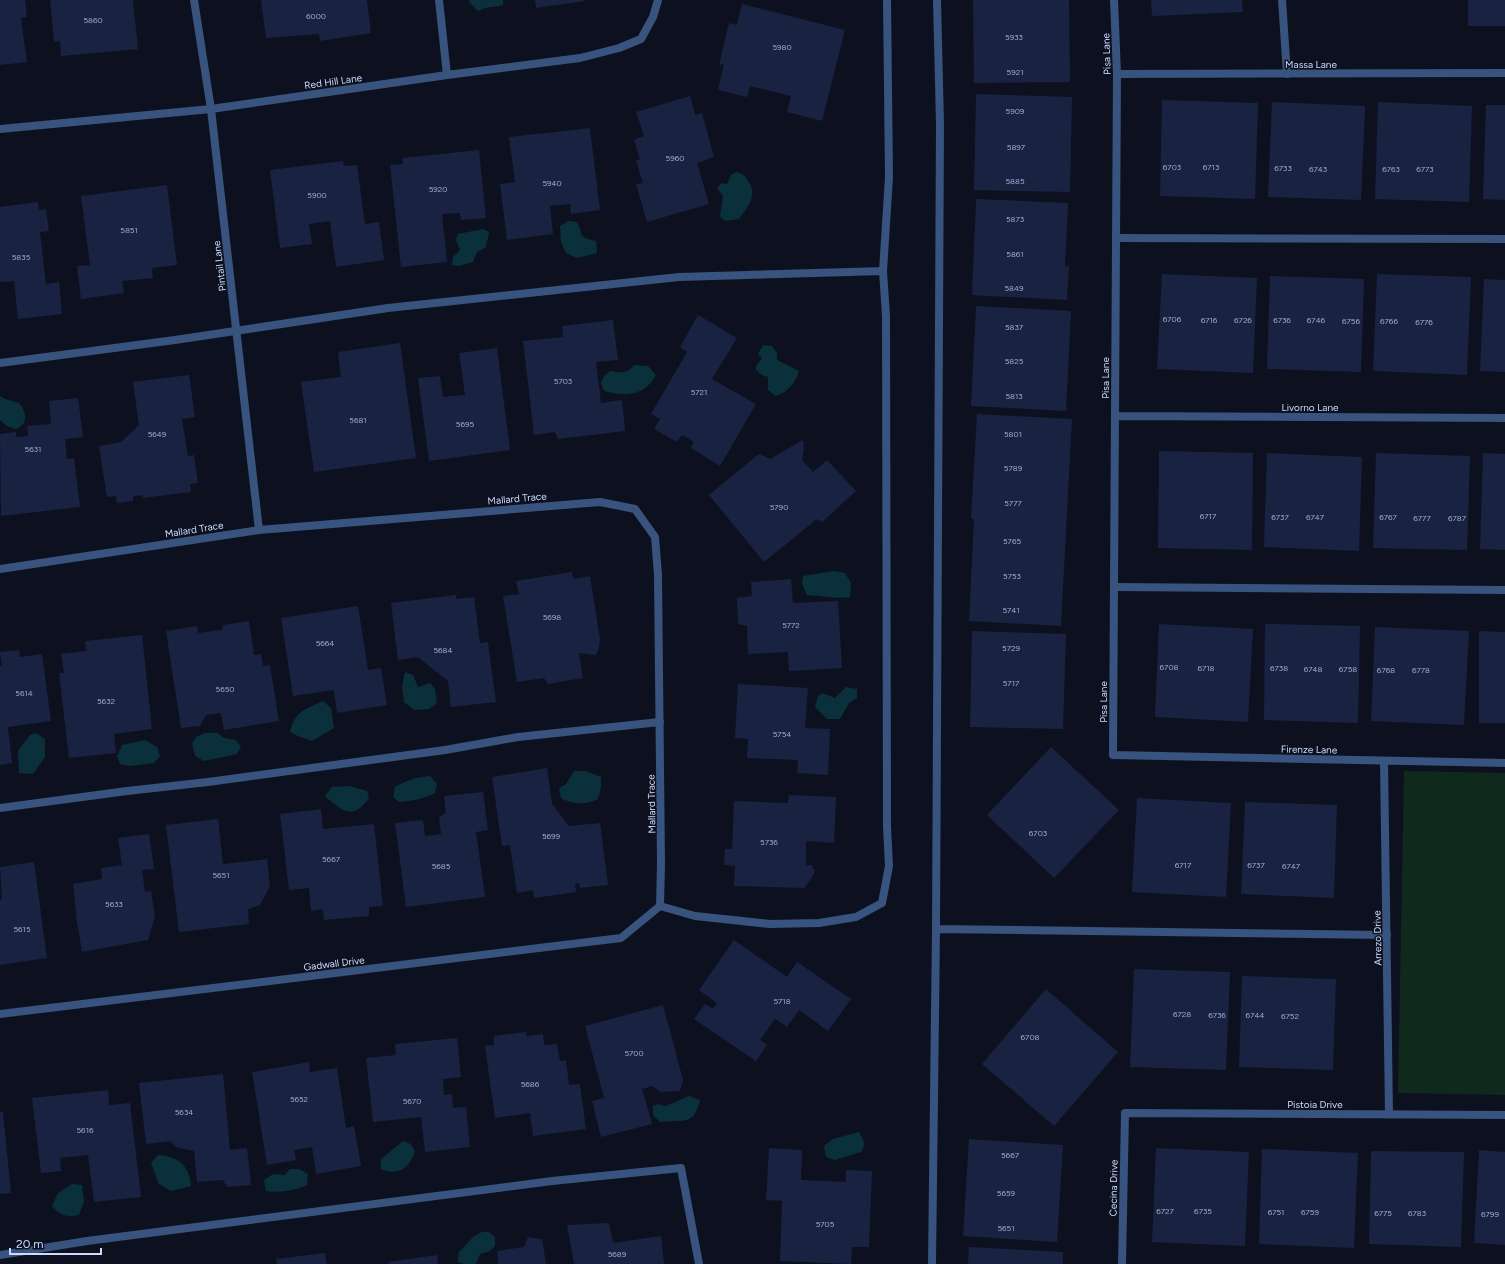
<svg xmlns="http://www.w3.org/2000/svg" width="1505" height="1264" font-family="Figtree,sans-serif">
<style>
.green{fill:#10291d}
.water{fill:#0a303b}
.building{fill:#192240}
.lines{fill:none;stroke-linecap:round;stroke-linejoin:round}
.lane{stroke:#38537d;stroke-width:8}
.street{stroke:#38537d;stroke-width:8}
.labels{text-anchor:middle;stroke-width:3;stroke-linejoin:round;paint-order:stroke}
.number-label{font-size:8px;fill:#9eadce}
.street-label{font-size:10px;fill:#cbdbfe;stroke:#0d111f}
</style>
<rect width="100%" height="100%" fill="#0d111f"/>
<path class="green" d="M1404 771 1505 773V1095L1398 1093Z"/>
<path class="water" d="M469 0H503V5C494 8 489 5 478 11L470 3Z
M736 172C744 174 746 177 750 184 757 198 746 209 739 219L725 221 720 217 723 196 717 188 722 183 727 184 731 175Z
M568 221 577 222C584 235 577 237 596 241L597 253 577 258 566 253 561 242 560 226Z
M483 229 489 232 486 247 477 252 473 262 459 266 452 265 453 257 460 250 456 240 458 234Z
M763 345 772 346 777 353V360L799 371C796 382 787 393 776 396L768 390V377L762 375 756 370V366L762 358 758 354Z
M634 365 648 366 656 375C645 396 625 397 604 391L601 383 604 376 610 371C621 373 627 374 634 365Z
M0 396 5 399 19 403C27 413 29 423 16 429L7 426 0 420Z
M833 571 845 573 851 583 850 597 839 598 807 595 802 584 803 576Z
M405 672 413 675 418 687 430 683 435 689 437 703 429 709 414 710 404 702 402 686Z
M846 687 857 689V698L849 703 840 719H827L815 707 818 696 822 693 835 698Z
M323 701 331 708 334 728 312 741 298 736 290 732C295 710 305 710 323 701Z
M36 733 45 739V757L33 774 19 773 18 751 30 735Z
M205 733H217L224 738 236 740 241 747 237 754 204 761 195 756 192 743 196 737Z
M145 740 157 747 160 756 154 763 129 766 120 764 117 756 122 745Z
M574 771H585L601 777V788L598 799C587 805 572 805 561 798L559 788 566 784Z
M430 776 437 784 435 793C423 799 412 801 399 802L393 797 395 787C407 780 417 777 430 776Z
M350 786 367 791 369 798C353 821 342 811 325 796L332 787Z
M689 1096 700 1100C694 1127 683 1119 660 1122L653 1115V1106L658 1104 666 1106Z
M859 1132 865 1144 861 1152 835 1160 826 1157 824 1146 833 1139Z
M403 1141 411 1144 415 1151C409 1169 399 1176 381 1169V1159Z
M158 1155C178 1156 190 1166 191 1186L171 1191 159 1184 151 1163Z
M290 1169H299L308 1174 307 1185C294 1191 280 1193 266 1191L264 1180 273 1174 285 1175Z
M72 1184 82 1185 84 1202 79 1215C67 1218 60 1215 52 1206L58 1193Z
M482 1232H489L495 1237V1246L490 1251 480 1254 476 1264H464L458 1262 459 1252 474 1236Z"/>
<path class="building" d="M0 0H25L27 17 21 18 27 62 0 65Z
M50 0H133L138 49 61 56 60 41 54 42Z
M261 0H367L371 33 320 41 319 34 266 38Z
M535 0H584L585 1 536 8Z
M973 0H1069L1070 82 974 83Z
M1151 0H1242L1243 12 1152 16Z
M1468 0H1505V26H1468Z
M742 4 845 30 822 121 787 112 791 96 750 86 747 97 718 90 724 64 719 65 729 23 737 25Z
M976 94 1072 97 1070 192 974 190Z
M690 96 695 115 702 113 714 157 697 163 709 204 647 222 636 184 643 183 636 161 640 159 634 140 644 136 636 112Z
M1162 100 1258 103 1255 199 1160 196Z
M1272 102 1365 106 1361 200 1268 197Z
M1378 102 1472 106 1469 202 1375 199Z
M1486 105H1505V200L1483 199Z
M590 128 600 210 571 214 570 204 550 206 553 234 507 240 500 184 515 182 509 137Z
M479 150 486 218 461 220 460 213 442 214 447 262 401 267 390 165 403 164V158Z
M343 161 344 166 357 165 365 224 379 222 384 260 336 267 330 221 309 224 312 244 280 248 270 170Z
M167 185 177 265 152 268 153 278 122 281 124 293 81 299 77 266 90 265 81 196Z
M976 199 1068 203 1065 267 1069 266 1067 300 972 295Z
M38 202 39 210 46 209 49 231 40 232 46 284 59 282 62 314 18 319 14 281 0 282V207Z
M1162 274 1257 278 1253 373 1157 369Z
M1377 274 1471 277 1467 375 1373 371Z
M1270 276 1364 279 1361 372 1267 369Z
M1484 279 1505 280V372L1480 371Z
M976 306 1071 311 1066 411 971 406Z
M698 315 737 338 712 379 756 404 720 466 691 448 694 442 682 435 677 442 654 429 660 419 651 414 687 352 680 347Z
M613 320 618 360 596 362 601 403 622 400 625 431 558 439 555 432 534 435 523 341 563 337 562 326Z
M400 343 416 458 314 472 301 382 341 377 338 352Z
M497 348 510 450 429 461 418 378 440 376 443 397 465 395 459 353Z
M189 375 195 417 182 419 188 456 194 455 198 483 190 484 191 492 143 498V495L133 496V501L117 503 116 496 107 497 99 446 121 442 139 425 133 382Z
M78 398 83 437 65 439 67 459 74 458 80 507 1 516 0 434 16 432V437L28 436 27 426 51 424 49 401Z
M977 414 1072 419 1061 626 969 621 974 519H971Z
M803 440 804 449 802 460 813 472 827 460 856 491 822 522 817 519 764 562 709 495 759 454 770 459Z
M1159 451 1253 453 1252 550 1158 548Z
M1267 453 1362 457 1359 551 1264 547Z
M1376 453 1470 456 1467 550 1373 548Z
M1483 453 1505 454V550L1480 549Z
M572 572 573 579 590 576 600 639 599 648 596 655 579 653 583 678 548 684 544 678 517 682 503 596 519 594 516 581Z
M791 579 793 603 838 601 842 668 789 671 788 652 748 654 747 626 738 624 737 598 752 596 751 582Z
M456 595V599L474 597 480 643 488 642 496 702 451 707 448 681 418 657 398 660 391 603Z
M358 606 368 670 381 668 387 705 337 713 334 690 293 696 281 618Z
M249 621 254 655 261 654 263 666 270 665 279 721 224 730 221 713 206 715 200 726 181 728 166 631 197 626 198 633 222 630 223 625Z
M1159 624 1253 629 1248 722 1155 717Z
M1265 624 1360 626 1358 723 1264 720Z
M1375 627 1469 631 1464 725 1371 721Z
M972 631 1066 634 1063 729 970 727Z
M1479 631 1505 632V723H1479Z
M142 635 152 729 114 734 116 753 69 758 59 673H64L61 654 86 651 85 641Z
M19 650 20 657 42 654 51 721 8 727 12 763 0 765V666H2L0 652Z
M738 684 808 688 805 728 830 729 828 775 797 773 798 760 747 758 748 739 735 738Z
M1051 747 1119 810 1054 878 987 815Z
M547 768 552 804 569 826 600 823 608 885 580 888 579 883 575 884 576 892 534 898 533 890 517 893 510 845 502 846 492 777Z
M483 792 488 830 476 832 485 897 406 907 395 823 423 820 425 836 441 834 439 817 446 813 444 796Z
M789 795 836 797 834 843 806 841V865H811L815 871 811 879 804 888 734 886 735 866 724 865 725 849H732L734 801 788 803Z
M1137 798 1231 803 1226 897 1132 892Z
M1245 802 1337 805 1334 898 1241 894Z
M321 809 323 829 374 824 383 906 369 907V916L324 920 323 909 311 911 309 888 289 890 280 814Z
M218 819 223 864 267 859 270 886 260 905 248 909 249 924 179 932 166 825Z
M149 834 154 869 142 870 145 892 151 891 155 916 148 940 82 952 77 922 73 884 102 879 101 868 122 865 118 838Z
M34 862 47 958 0 965V900L2 899 0 867Z
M734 940 787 977 797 962 851 999 828 1031 799 1010 787 1027 775 1019 760 1040 767 1045 756 1061 694 1019 705 1004 713 1009 717 1003 699 990Z
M1134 969 1230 972 1226 1070 1130 1067Z
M1242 976 1336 979 1333 1070 1239 1067Z
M1046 989 1118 1052 1054 1126 982 1064Z
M663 1005 683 1080 680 1091 661 1092 652 1086 642 1089 652 1124 601 1137 592 1101 604 1098 585 1026Z
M526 1032V1036L543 1034 544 1045 557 1044 560 1061 566 1060 569 1085 580 1084 586 1129 533 1136 530 1113 495 1118 485 1046 494 1045V1036Z
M457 1038 461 1077 443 1079 444 1095 452 1094 453 1108 466 1107 470 1147 425 1152 421 1117 373 1122 366 1058 396 1055 395 1044Z
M309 1062 310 1072 337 1068 346 1128 354 1126 361 1166 316 1174 312 1147 294 1150 296 1160 267 1165 252 1072Z
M223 1074 230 1150 247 1148 251 1185 227 1187 223 1180 197 1182 194 1151 176 1147 170 1141 146 1144 139 1083Z
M108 1090 109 1105 130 1103 141 1197 94 1202 88 1155 60 1158 61 1171 41 1173 32 1098Z
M0 1112H3L11 1193 0 1194Z
M969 1139 1063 1145 1057 1242 963 1236Z
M769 1148 802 1150 801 1180 846 1182V1170L872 1171 869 1247H852L851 1264 780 1261 782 1201 766 1200Z
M1156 1148 1249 1152 1245 1246 1152 1242Z
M1262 1149 1358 1153 1354 1248 1259 1244Z
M1479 1150 1505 1152V1245L1474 1243Z
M1371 1151 1464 1152 1461 1247 1369 1244Z
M609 1223 613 1243 661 1236 664 1264H574L567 1225Z
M528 1237 542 1239 546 1264H498L497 1251 524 1247Z
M969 1247 1063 1252V1264H968Z
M325 1253 327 1264H277L276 1259Z
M437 1255 438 1264H389L388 1262Z"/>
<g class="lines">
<path class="lane" d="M439 0 447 75
M1282 0 1287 74
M1116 238 1505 239
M0 363 175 340 388 308 679 277 883 271
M1114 587 1505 590
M0 808 127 791 208 782 445 750 518 737 660 722
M660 906 695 916 770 924 819 923 856 917 882 903 889 866 887 827 886 316 883 271 889 177 887 0
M936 929 1387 935
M0 1255 87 1241 552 1181 681 1168 699 1264
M932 1264 936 929 940 124 937 0"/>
<path class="street" d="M194 0 211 109 259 530
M1114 0 1117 74 1113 755 1505 763
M1117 74 1505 73
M0 129 211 109 447 75 580 58 619 48 641 39 653 17 658 0
M1115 416 1505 418
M0 569 259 530 600 502 635 509 655 537 658 575 661 864 660 906 621 938 0 1014
M1384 761 1389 1114
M1122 1264 1125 1113 1505 1115"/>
</g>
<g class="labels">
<g class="number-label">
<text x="316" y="19">6000</text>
<text x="93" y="23">5860</text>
<text x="1014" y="40">5933</text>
<text x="782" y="50">5980</text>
<text x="1015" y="75">5921</text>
<text x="1015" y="114">5909</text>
<text x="1016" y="150">5897</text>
<text x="675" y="161">5960</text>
<text x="1172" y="170">6703</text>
<text x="1211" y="170">6713</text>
<text x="1283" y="171">6733</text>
<text x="1318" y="172">6743</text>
<text x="1391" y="172">6763</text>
<text x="1425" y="172">6773</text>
<text x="1015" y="184">5885</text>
<text x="552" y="186">5940</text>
<text x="438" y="192">5920</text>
<text x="317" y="198">5900</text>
<text x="1015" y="222">5873</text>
<text x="129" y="233">5851</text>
<text x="1015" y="257">5861</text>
<text x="21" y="260">5835</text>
<text x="1014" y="291">5849</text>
<text x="1172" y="322">6706</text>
<text x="1209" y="323">6716</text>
<text x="1243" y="323">6726</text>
<text x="1282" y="323">6736</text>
<text x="1316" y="323">6746</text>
<text x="1351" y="324">6756</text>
<text x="1389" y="324">6766</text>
<text x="1424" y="325">6776</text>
<text x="1014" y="330">5837</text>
<text x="1014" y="364">5825</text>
<text x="563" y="384">5703</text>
<text x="699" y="395">5721</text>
<text x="1014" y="399">5813</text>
<text x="358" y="423">5681</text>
<text x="465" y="427">5695</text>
<text x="157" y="437">5649</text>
<text x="1013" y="437">5801</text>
<text x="33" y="452">5631</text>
<text x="1013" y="471">5789</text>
<text x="1013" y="506">5777</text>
<text x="779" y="510">5790</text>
<text x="1208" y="519">6717</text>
<text x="1280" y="520">6737</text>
<text x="1315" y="520">6747</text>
<text x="1388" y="520">6767</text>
<text x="1422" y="521">6777</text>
<text x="1457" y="521">6787</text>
<text x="1012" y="544">5765</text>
<text x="1012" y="579">5753</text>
<text x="1011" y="613">5741</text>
<text x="552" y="620">5698</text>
<text x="791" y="628">5772</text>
<text x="325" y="646">5664</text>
<text x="1011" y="651">5729</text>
<text x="443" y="653">5684</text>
<text x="1169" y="670">6708</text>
<text x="1206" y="671">6718</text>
<text x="1279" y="671">6738</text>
<text x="1313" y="672">6748</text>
<text x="1348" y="672">6758</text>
<text x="1386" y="673">6768</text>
<text x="1421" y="673">6778</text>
<text x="1011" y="686">5717</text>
<text x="225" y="692">5650</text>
<text x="24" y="696">5614</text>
<text x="106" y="704">5632</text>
<text x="782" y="737">5754</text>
<text x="1038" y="836">6703</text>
<text x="551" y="839">5699</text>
<text x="769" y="845">5736</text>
<text x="331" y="862">5667</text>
<text x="1183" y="868">6717</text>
<text x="1256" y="868">6737</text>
<text x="441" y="869">5685</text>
<text x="1291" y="869">6747</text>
<text x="221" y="878">5651</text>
<text x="114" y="907">5633</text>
<text x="22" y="932">5615</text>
<text x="782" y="1004">5718</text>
<text x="1182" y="1017">6728</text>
<text x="1217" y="1018">6736</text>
<text x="1255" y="1018">6744</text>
<text x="1290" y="1019">6752</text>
<text x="1030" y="1040">6708</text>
<text x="634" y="1056">5700</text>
<text x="530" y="1087">5686</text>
<text x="299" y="1102">5652</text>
<text x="412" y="1104">5670</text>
<text x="184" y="1115">5634</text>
<text x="85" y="1133">5616</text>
<text x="1010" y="1158">5667</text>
<text x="1006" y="1196">5659</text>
<text x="1165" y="1214">6727</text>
<text x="1203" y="1214">6735</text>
<text x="1276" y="1215">6751</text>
<text x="1310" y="1215">6759</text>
<text x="1383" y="1216">6775</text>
<text x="1417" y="1216">6783</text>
<text x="1490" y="1217">6799</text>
<text x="825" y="1227">5705</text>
<text x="1006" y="1231">5651</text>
<text x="617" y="1257">5689</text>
</g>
<g class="street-label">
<text transform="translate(1106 54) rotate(-92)" y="4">Pisa Lane</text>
<text x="1311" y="68">Massa Lane</text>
<text transform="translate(333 81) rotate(-8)" y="4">Red Hill Lane</text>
<text transform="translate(219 266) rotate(-97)" y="4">Pintail Lane</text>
<text transform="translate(1105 378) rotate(-90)" y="4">Pisa Lane</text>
<text x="1310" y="411">Livorno Lane</text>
<text transform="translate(517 498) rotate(-5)" y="4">Mallard Trace</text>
<text transform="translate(194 529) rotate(-9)" y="4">Mallard Trace</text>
<text transform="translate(1103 702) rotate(-90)" y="4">Pisa Lane</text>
<text transform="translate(1309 749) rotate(1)" y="4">Firenze Lane</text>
<text transform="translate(651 804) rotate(-91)" y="4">Mallard Trace</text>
<text transform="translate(1377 938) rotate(-91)" y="4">Arrezo Drive</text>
<text transform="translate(334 963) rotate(-7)" y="4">Gadwall Drive</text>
<text x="1315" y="1108">Pistoia Drive</text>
<text transform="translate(1113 1188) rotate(-89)" y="4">Cecina Drive</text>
</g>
</g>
<path d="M10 1248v6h91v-6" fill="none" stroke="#cbdbfe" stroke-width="2"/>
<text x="16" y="1248" font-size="12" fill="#cbdbfe" stroke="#0d111f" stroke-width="3" paint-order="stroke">20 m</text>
</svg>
